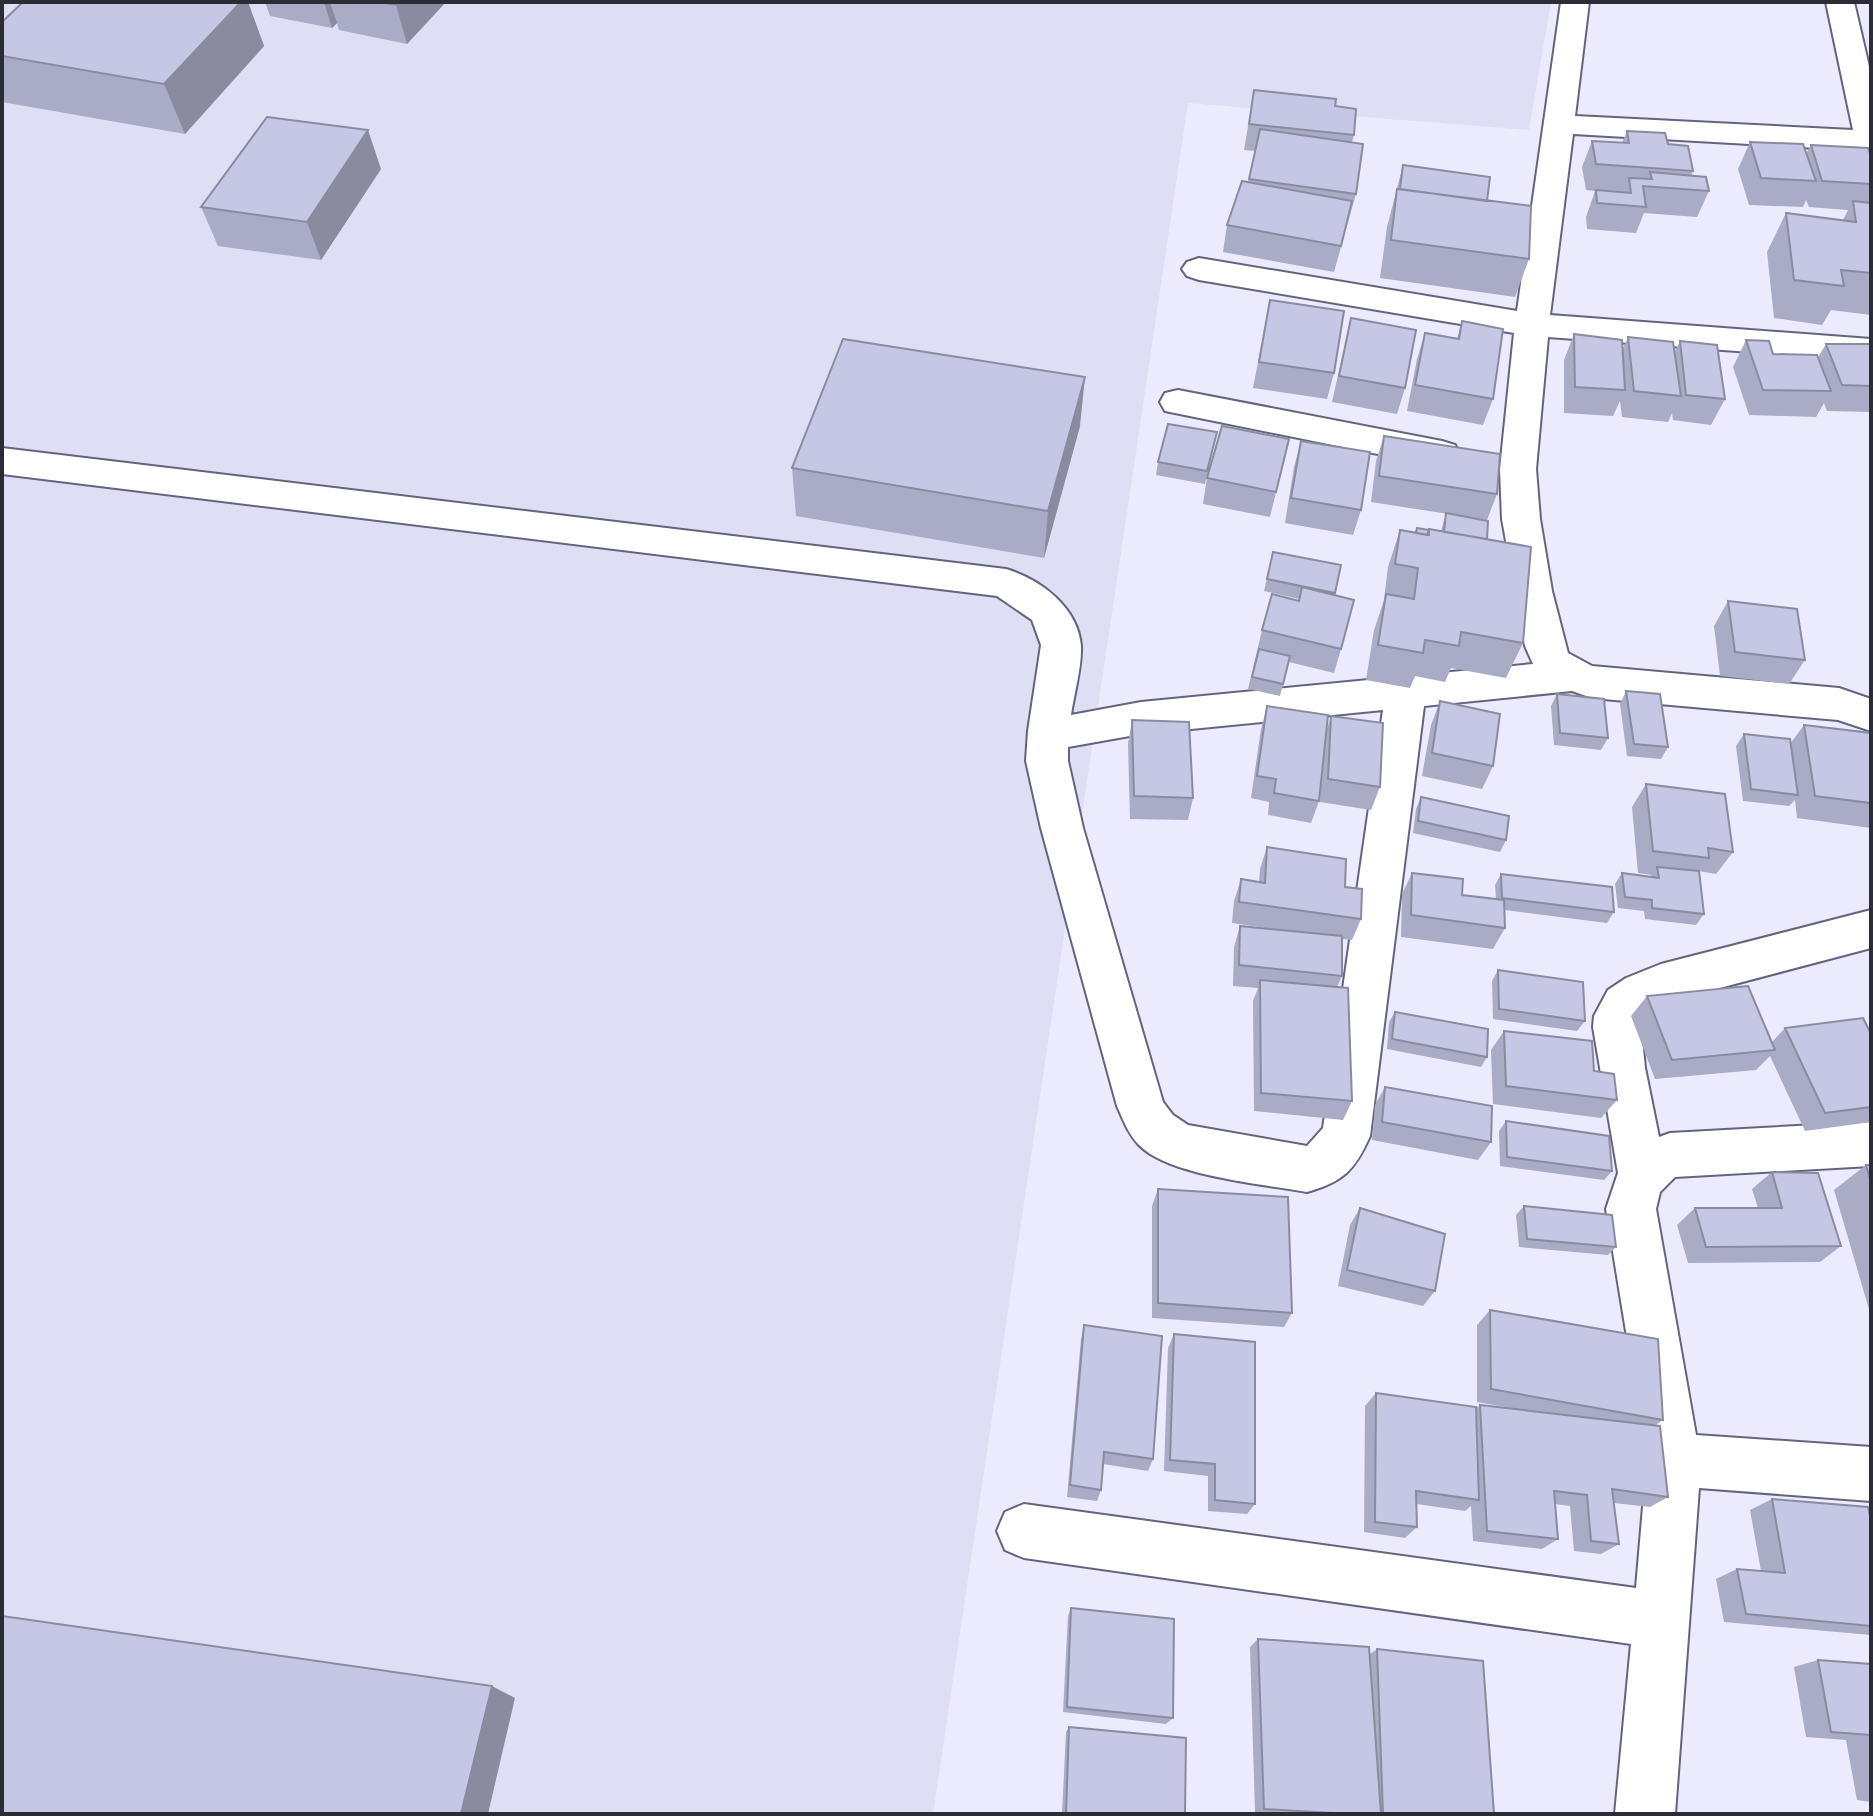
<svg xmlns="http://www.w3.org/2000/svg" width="1873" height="1816" font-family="'Fira Sans Condensed',sans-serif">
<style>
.built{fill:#dedef5}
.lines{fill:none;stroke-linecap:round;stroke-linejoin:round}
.minor-casing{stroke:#64647e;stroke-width:4}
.minor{fill:#fff;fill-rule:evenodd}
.wall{fill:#aaabc4}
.shaded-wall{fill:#8b8ba0}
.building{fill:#c6c7e4;stroke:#8b8ba0;stroke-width:2}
</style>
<rect width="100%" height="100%" fill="#ebebfd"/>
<path class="built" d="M2 2H1551L1529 130 1188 103 933 1814H2Z"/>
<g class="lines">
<g class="minor-casing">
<path id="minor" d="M1561 2H1589L1575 116 1853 130 1826 2H1854L1871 75V151L1573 134 1550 315 1871 339V361L1548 337 1536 469 1540 519 1552 591 1568 653 1592 666 1839 688 1871 699V731L1838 720 1592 698 1572 691 1424 706 1370 1136C1355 1170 1343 1182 1307 1192 1263 1184 1169 1176 1139 1145 1128 1134 1123 1119 1117 1106L1041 828 1026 761 1028 731 1041 645 1032 620 997 596 2 474V448L1006 569C1040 579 1078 607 1081 646 1082 667 1074 694 1071 715L1141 702 1533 664 1525 646 1502 519 1500 469 1514 333 1199 280 1187 276 1182 269 1187 262 1199 258 1517 311ZM1383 710 1323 1128 1307 1146 1188 1125 1173 1115 1163 1102 1083 828 1068 761V747L1141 734Z
M1178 390 1442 441 1455 445 1460 454 1455 463 1442 467 1165 411 1160 402 1165 393Z
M1871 910V948L1667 1002 1640 1019 1645 1068 1659 1137 1670 1133 1871 1122V1166L1675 1177 1660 1192 1656 1209 1696 1435 1871 1447V1501L1699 1488 1675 1814H1615L1631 1644 1024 1558 1005 1550 997 1531 1005 1512 1024 1504 1636 1588 1647 1460 1606 1209 1618 1173 1593 1027 1594 1016 1608 990 1626 978 1661 964Z"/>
</g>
<use href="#minor" class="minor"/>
</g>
<path class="wall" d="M23 2H248L264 46 185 134 2 102V22Z
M265 2H446L407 44 339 30 337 23 332 28 270 16Z
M1254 90 1335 106 1354 135 1352 142 1356 194 1334 272 1223 252 1227 225 1248 182 1255 151 1244 150Z
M1627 131 1668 144 1693 171 1691 176 1709 191 1697 217 1644 213 1636 233 1587 229 1586 217 1595 191 1586 190 1582 167 1592 141 1622 143Z
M1750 142 1806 154 1811 145 1871 156V315L1831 310 1822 325 1774 318 1767 252 1786 213 1843 220 1848 210 1809 207 1806 200 1803 207 1749 205 1738 169Z
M1403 165 1487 201 1529 259 1515 297 1380 278 1387 227Z
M381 169 321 260 218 246 201 207Z
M1270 300 1334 373 1327 399 1253 388Z
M1351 318 1405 388 1397 414 1332 402Z
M1462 321 1493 399 1483 425 1407 411 1417 359 1425 333 1457 339Z
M1574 334 1623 348 1628 337 1675 351 1680 341 1725 399 1711 425 1673 420 1672 413 1668 422 1622 417 1620 401 1613 416 1564 413V360Z
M1746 340 1773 354 1818 357 1826 344H1871V412L1827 411 1824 403 1816 417 1749 415 1733 367Z
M1080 426 1044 558 796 516 792 468Z
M1384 436 1497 494 1487 520 1371 502 1376 461Z
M1289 439 1270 517 1203 504 1207 478Z
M1301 441 1361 510 1353 535 1285 523 1294 467Z
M1214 445 1205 484 1156 475 1158 462Z
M1446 513 1487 539 1523 643 1506 678 1451 668 1445 682 1415 676 1410 688 1366 680 1374 630 1384 600 1388 567 1400 530 1415 533 1417 528 1441 531Z
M1273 552 1341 565 1334 595 1341 649 1334 673 1289 662 1280 696 1248 689 1262 630 1299 601V599L1264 591Z
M1728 601 1805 660 1789 684 1720 676 1714 626Z
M1626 691 1668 747 1661 759 1627 756 1620 704Z
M1557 694 1608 738 1601 750 1554 745 1551 706Z
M1440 701 1493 766 1482 789 1422 776 1431 725Z
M1267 706 1326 732 1331 716 1380 787 1371 810 1320 802 1321 778 1319 801 1311 823 1268 815 1269 802 1251 798 1261 729Z
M1132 720 1193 798 1188 820 1130 819 1128 744Z
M1804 725 1871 733V828L1797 818 1795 800 1789 806 1743 801 1736 746 1744 734 1790 744Z
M1646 784 1733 852 1716 874 1699 871 1704 914 1696 925 1645 919 1644 911 1618 908 1615 884 1622 873 1650 876 1652 875 1638 873 1632 807Z
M1421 797 1506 840 1500 852 1413 833 1416 809Z
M1267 847 1345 887 1361 919 1352 940 1342 939V976L1337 987 1352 1101 1343 1120 1254 1111 1253 1001 1258 988 1233 986 1234 947 1240 926 1286 931 1232 923 1234 901 1241 879 1259 882 1260 869Z
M1412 873 1462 895 1496 899 1495 885 1501 874 1614 912 1607 923 1505 910V928L1493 949 1401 937 1402 894Z
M1498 970 1585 1021 1577 1031 1493 1019 1492 981Z
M1647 996 1772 1042 1785 1028 1871 1034V1122L1805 1131 1770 1056 1756 1070 1655 1079 1631 1016Z
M1395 1012 1487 1057 1481 1067 1387 1049 1389 1022Z
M1504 1031 1594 1071 1617 1100 1601 1118 1493 1104 1491 1050Z
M1385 1087 1491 1142 1478 1160 1372 1140 1375 1105Z
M1506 1121 1612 1171 1604 1180 1500 1166 1499 1131Z
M1866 1165H1871V1316L1834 1190Z
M1772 1172 1841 1246 1820 1262 1688 1263 1677 1225 1695 1208H1758L1752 1189Z
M1158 1189 1292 1313 1284 1327 1152 1318V1206Z
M1524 1206 1616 1247 1608 1255 1519 1247 1516 1215Z
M1360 1208 1435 1291 1423 1306 1338 1286 1350 1225Z
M1490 1310 1663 1420 1654 1426 1668 1497 1650 1507 1614 1503 1619 1544 1601 1554 1574 1551 1570 1506 1555 1504 1558 1539 1542 1549 1473 1541 1471 1506 1465 1511 1417 1504V1527L1405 1538 1364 1532 1365 1406 1376 1393 1476 1408 1480 1405 1516 1409 1477 1402V1325Z
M1084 1325 1153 1459 1148 1471 1103 1464 1101 1490 1097 1501 1067 1497 1081 1339Z
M1174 1334 1255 1504 1247 1514 1208 1511V1476L1164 1471 1168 1348Z
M1772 1499 1871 1517V1635L1724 1622 1716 1579 1737 1569 1761 1571 1750 1510Z
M1071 1608 1173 1718 1166 1724 1063 1712 1068 1616Z
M1258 1639 1370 1654 1377 1649 1494 1814H1291L1255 1812 1250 1647Z
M1818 1660 1871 1664V1802L1857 1800 1846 1740 1806 1737 1794 1667Z
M1069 1727 1185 1814H1062L1066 1732Z"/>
<path class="shaded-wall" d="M241 2H248L264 46 185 134 164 84Z
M324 2H330L337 23 332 28Z
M399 2H446L407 44 396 5Z
M368 130 381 169 321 260 307 222Z
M1085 377 1080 426 1044 558 1048 511Z
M492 1686 515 1698 488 1814H461Z"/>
<path class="building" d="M23 2H241L164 84 2 56V22Z
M379 2H399L396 5Z
M1254 90 1336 99 1335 106 1356 109 1354 135 1249 124Z
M267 117 368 130 307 222 201 207Z
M1260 129 1363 144 1356 194 1249 179Z
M1627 131 1665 133 1668 144 1688 146 1693 171 1596 164 1592 141 1629 143Z
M1750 142 1803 144 1816 181 1761 178Z
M1811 145 1868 148 1871 156V184L1822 181Z
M1403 165 1490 177 1487 201 1400 189Z
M1650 172 1706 177 1709 191 1643 186 1646 207 1597 203 1596 190 1631 193 1629 178 1652 179Z
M1242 181 1352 201 1341 246 1227 225Z
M1397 189 1531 206 1529 259 1391 240Z
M1853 201 1871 203V273L1841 270 1844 286 1794 280 1786 213 1856 222Z
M1270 300 1344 311 1334 373 1259 362Z
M1351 318 1416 330 1405 388 1339 376Z
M1462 321 1503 329 1493 399 1415 385 1425 333 1459 339Z
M1574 334 1622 340 1625 390 1575 387Z
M1628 337 1673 342 1681 396 1634 391Z
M843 339 1085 377 1048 511 792 468Z
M1746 340 1769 341 1773 354 1817 355 1831 391 1763 390Z
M1680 341 1717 345 1725 399 1686 395Z
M1826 344H1871V386L1842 385Z
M1168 424 1217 432 1207 471 1158 462Z
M1222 426 1289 439 1276 492 1207 478Z
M1384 436 1500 454 1497 494 1379 476Z
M1301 441 1370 452 1361 510 1291 498Z
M1446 513 1488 521 1487 539 1444 532Z
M1417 528 1429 530 1427 535 1416 533Z
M1429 529 1531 547 1523 643 1461 632 1459 646 1425 640 1423 653 1378 645 1386 594 1414 599 1418 568 1395 564 1400 530 1429 535Z
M1273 552 1341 565 1335 593 1267 579Z
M1302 587 1354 600 1341 649 1262 630 1272 594 1299 601Z
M1728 601 1797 609 1805 660 1735 652Z
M1259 649 1290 656 1283 684 1252 677Z
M1626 691 1660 694 1668 747 1634 744Z
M1557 694 1604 699 1608 738 1560 733Z
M1440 701 1500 714 1493 766 1432 753Z
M1267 706 1328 715 1319 801 1274 793 1276 779 1257 776Z
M1331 716 1383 723 1380 787 1328 779Z
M1132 720 1189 722 1193 798 1134 796Z
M1804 725 1871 733V803L1815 796Z
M1744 734 1790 739 1798 795 1751 789Z
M1646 784 1725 794 1733 852 1708 848 1709 858 1653 851Z
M1421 797 1509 816 1506 840 1418 821Z
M1267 847 1346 859 1345 887 1362 889 1361 919 1239 902 1241 879 1265 883Z
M1657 867 1699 871 1704 914 1652 908V900L1625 897 1622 873 1659 878Z
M1412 873 1463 879 1462 895 1504 900 1505 928 1411 915Z
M1501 874 1612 887 1614 912 1502 898Z
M1240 926 1342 936V976L1239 965Z
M1498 970 1583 982 1585 1021 1499 1009Z
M1260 980 1348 988 1352 1101 1261 1093Z
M1748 986 1775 1050 1672 1060 1647 996Z
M1395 1012 1488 1029 1487 1057 1392 1039Z
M1863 1018 1871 1034V1107L1825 1113 1785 1028Z
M1504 1031 1592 1041 1594 1071 1614 1074 1617 1100 1506 1086Z
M1385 1087 1492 1106 1491 1142 1382 1122Z
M1506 1121 1609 1136 1612 1171 1507 1157Z
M1866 1165H1871V1182Z
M1772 1172 1818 1173 1841 1246 1706 1247 1695 1208H1782Z
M1158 1189 1288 1197 1292 1313 1158 1303Z
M1524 1206 1612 1215 1616 1247 1527 1239Z
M1360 1208 1445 1234 1435 1291 1347 1270Z
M1490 1310 1658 1339 1663 1420 1491 1389Z
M1084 1325 1162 1336 1153 1459 1104 1452 1101 1490 1070 1485Z
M1174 1334 1255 1342V1504L1215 1500V1464L1170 1460Z
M1376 1393 1476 1407 1479 1500 1416 1491 1417 1527 1375 1522Z
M1480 1405 1660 1426 1668 1497 1612 1489 1619 1544 1591 1541 1587 1495 1554 1491 1558 1539 1487 1531Z
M1772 1499 1868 1507 1871 1520V1626L1746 1614 1737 1569 1785 1573Z
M1071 1608 1174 1619 1173 1718 1067 1707Z
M2 1616 492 1686 461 1814H2Z
M1258 1639 1369 1647 1381 1814H1349L1264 1809Z
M1377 1649 1483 1661 1494 1814H1383Z
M1818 1660 1871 1664V1735L1831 1732Z
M1069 1727 1186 1738 1185 1814H1066Z"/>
<rect width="1873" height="1816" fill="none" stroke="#2c2c37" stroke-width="8"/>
</svg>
